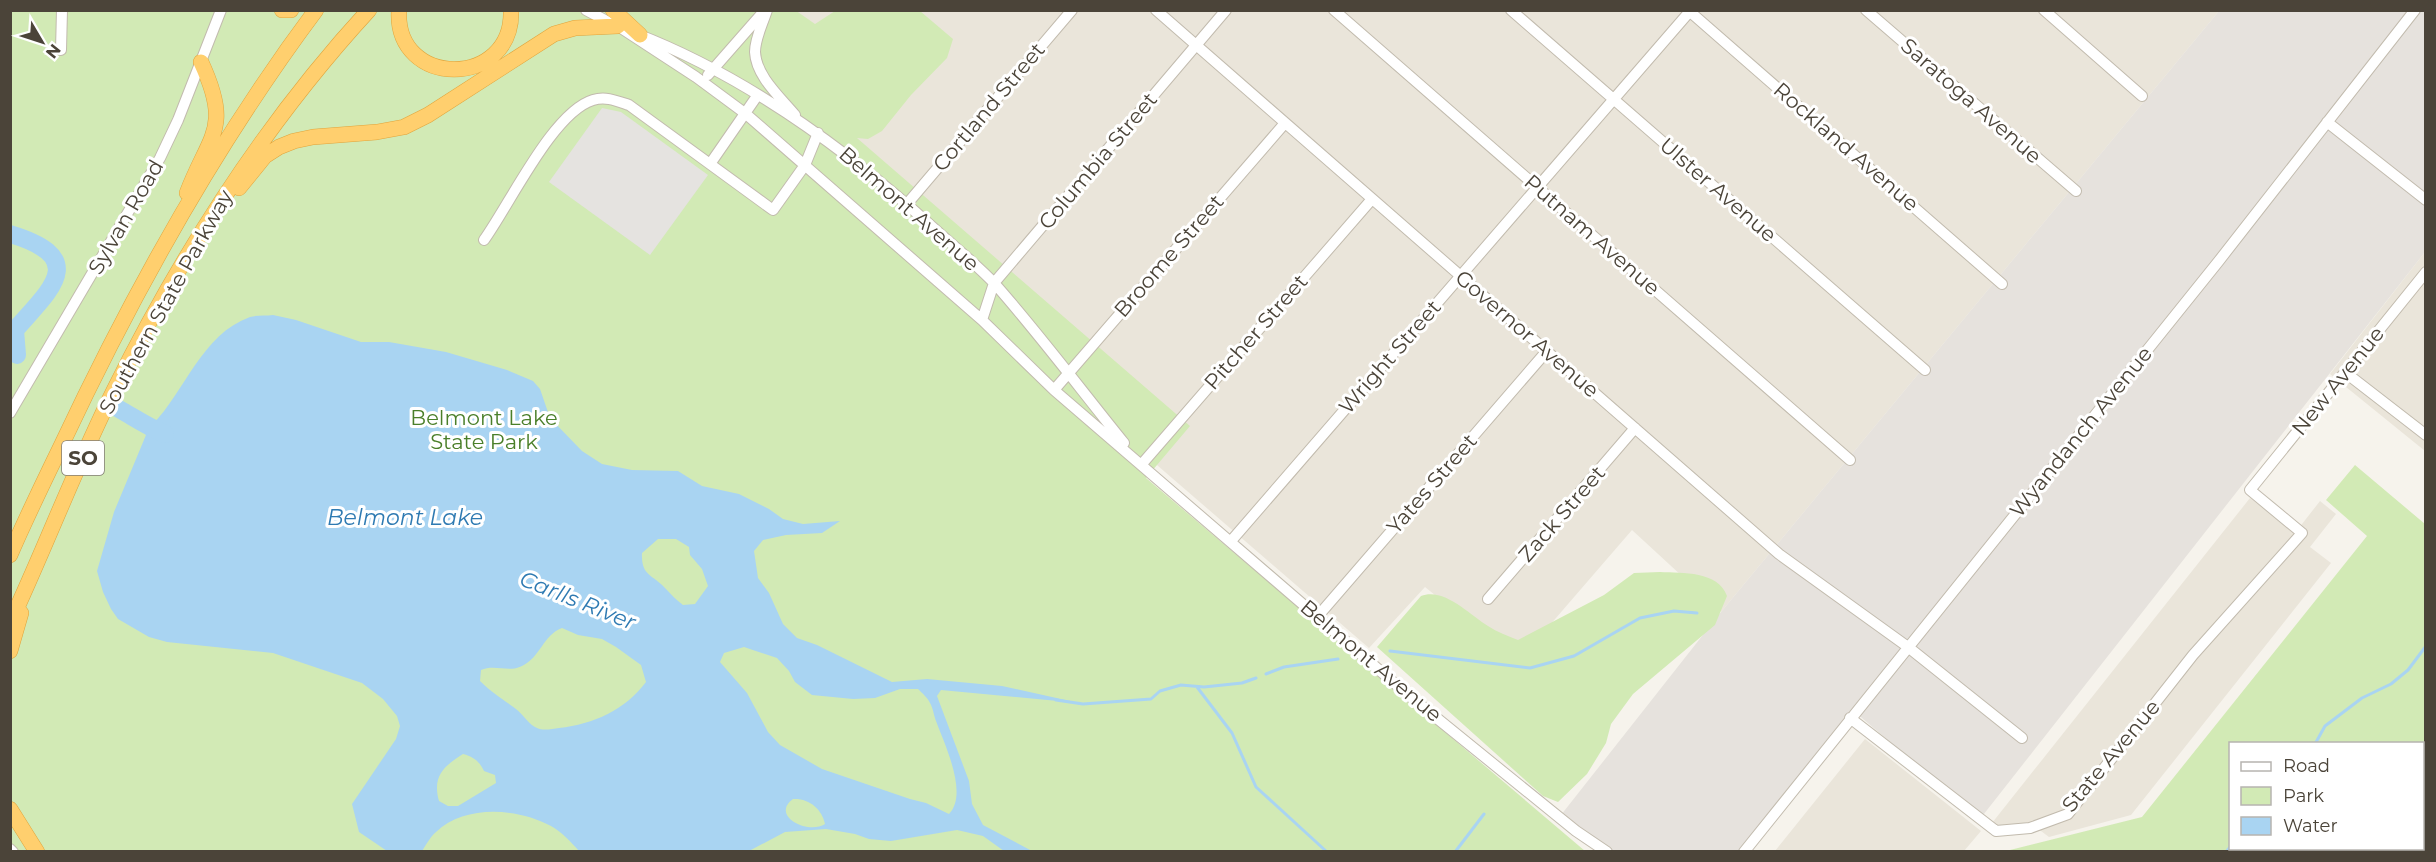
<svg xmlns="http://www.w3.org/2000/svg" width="2436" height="862" font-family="Montserrat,sans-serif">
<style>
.residential{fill:#eae5da}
.industrial{fill:#e6e2dd}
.green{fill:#d2eab5;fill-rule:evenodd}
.parking{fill:#e5e3e0}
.water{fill:#a9d4f2;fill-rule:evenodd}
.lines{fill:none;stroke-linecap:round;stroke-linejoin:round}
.stream{stroke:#a9d4f2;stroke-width:3}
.river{stroke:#a9d4f2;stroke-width:18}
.minor-casing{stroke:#c2bbae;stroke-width:12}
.highway-casing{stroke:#e0a43c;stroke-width:16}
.minor{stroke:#fff;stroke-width:10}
.highway{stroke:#ffcf6e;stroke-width:15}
.labels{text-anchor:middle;stroke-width:6;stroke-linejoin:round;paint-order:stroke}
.shield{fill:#fff;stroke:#817c74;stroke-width:1.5}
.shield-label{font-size:20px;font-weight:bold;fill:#4b4439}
.street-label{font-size:21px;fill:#4b4439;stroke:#fff}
.park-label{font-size:21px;fill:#4a7f2a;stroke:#fff}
.water-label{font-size:22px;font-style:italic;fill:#2e7ab2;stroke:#fff}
</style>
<rect width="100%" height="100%" fill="#f6f3ec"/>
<path class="residential" d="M748 10 2219 11 1721 612 1632 530 1518 662 1425 587 1369 648 1143 453 857 148Z
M2425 252V451L2330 374Z
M2250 498 2295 533 2320 501 2336 514 2310 547 2331 563 2131 815 2049 837 2029 822 2003 827 1992 823Z
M1865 739 1981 831 1964 851H1775Z"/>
<path class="industrial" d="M2219 11H2425V252L1980 819 1855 712 1744 851H1604L1561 815 1721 612Z"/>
<path class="green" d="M795 10 815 24 835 11H920L953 39 947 58 911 95 882 131 868 139 857 138 1190 426 1146 478 1585 851H11L10 11Z
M2355 465 2425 524V851H2006L2142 817 2367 536 2326 500ZM2230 744H2422V848H2230Z
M1660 572C1683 573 1718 571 1727 596L1715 625 1633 694 1611 724 1606 743 1587 774 1558 802 1543 796 1377 647 1421 596C1444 587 1470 615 1488 626 1497 632 1508 636 1518 640L1604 595 1634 573Z"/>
<path class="parking" d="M602 108 621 112 708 175 650 255 549 182Z"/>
<path class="water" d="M273 315 296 320 361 342H389L446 352 507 370 533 381 540 389 550 418 582 451 602 464 632 470 678 471 702 486 739 494 769 509 783 519 803 524 840 521 822 533 786 535 763 540 754 551 758 578 769 593 783 624 797 638 817 645 892 682 927 679 1002 686 1079 703 941 690 937 696 969 781 972 804 983 825 1032 851H1004L983 836 957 830 891 841 869 839 855 834 826 829 785 832 749 851H579C571 842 562 832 551 826 518 808 465 804 436 832 430 837 426 845 422 851H387L359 832 352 804 396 739 400 726 397 716 383 699 362 683 273 653 167 642 149 637 118 619 111 609 103 592 97 571 114 512 146 435 141 429 145 422 153 424C185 391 202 334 250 317 256 315 266 316 273 315ZM658 539H676L689 547 690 555 702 569 708 586 695 604 683 605C676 600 671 594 665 588 652 574 641 576 642 553ZM562 628 578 635 602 639 616 647 641 665 646 682C625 710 594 724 559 728 552 729 543 731 537 728 529 725 523 714 516 709 503 699 493 694 480 681L481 670C495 664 509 673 522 666 540 658 543 635 562 628ZM744 647 777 658 789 671 795 682 812 695 853 699 875 698 900 689H918C922 693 928 698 930 703 933 708 934 716 936 721 944 743 969 794 949 814L926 803 910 799 822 769 780 745 768 732 747 693 720 662 724 653ZM463 754C474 757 479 761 484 771L495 775 496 783 458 806H448L439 801C432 776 444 766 463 754ZM793 799C809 798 822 809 825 824 808 835 770 816 793 799Z"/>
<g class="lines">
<path class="stream" d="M1390 651 1530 668 1574 656 1640 618 1674 611 1697 613
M1266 674 1284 667 1338 659
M1197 687 1232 733 1256 787 1327 852
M1056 700 1083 704 1151 699 1160 691 1181 685 1204 687 1242 683 1256 678
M2315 744 2325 726 2362 698 2391 684 2408 670 2426 646
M1455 852 1484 814
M2226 852 2230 847"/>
<path class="river" d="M10 234C90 258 51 289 15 330L17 355
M119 409C135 418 148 427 165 434"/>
<g class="minor-casing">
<path id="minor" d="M586 10 614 25
M767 10C763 23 755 38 755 52 756 76 780 97 795 115
M1156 10 1779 554 1908 647 2022 738
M1334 10 1850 460
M1511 10 1925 370
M1688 10 2002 284
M1866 10 2076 191
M2044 10 2142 96
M618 26 696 77 746 114 982 320 1054 390 1407 694 1576 831 1607 852
M637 34C748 77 851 153 938 232 957 249 978 266 995 284 1040 335 1081 390 1124 443
M61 50 62 10
M708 75 765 10
M2327 122 2426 200
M710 164 757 96
M907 204 1072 10
M484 240C510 204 553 112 593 100 606 96 617 101 629 105L773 210 805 165 818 133
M982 320 994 283 1226 10
M2346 373 2426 435
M1054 390 1285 123
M10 413 160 158 178 120 221 10
M1141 465 1372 199
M1231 541 1691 10
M1488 599 1635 428
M1318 616 1546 352
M1850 718 1996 831 2030 828 2068 814 2193 655 2302 533 2250 490 2426 272
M10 849 13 852
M1744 852 2218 262 2415 10"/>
</g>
<g class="highway-casing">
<path id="highway" d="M282 10H291
M399 10C394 89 514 89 511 10
M613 10 640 35
M239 188 265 156 279 147 294 141 313 137 377 132 404 127 428 115 554 34 575 28 618 26
M187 193C210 133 232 129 201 62
M10 555C26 518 44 481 62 444 133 293 215 145 316 10
M10 623C46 546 76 466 114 390 182 253 265 123 369 10
M10 651 21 613
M10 809 37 852"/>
</g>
<use href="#minor" class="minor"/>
<use href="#highway" class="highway"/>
</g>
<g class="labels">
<rect class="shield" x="62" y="441" width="42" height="34" rx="4.5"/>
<g class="shield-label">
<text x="83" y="465">SO</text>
</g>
<g class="street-label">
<text transform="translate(1971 101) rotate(41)" y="7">Saratoga Avenue</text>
<text transform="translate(989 107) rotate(-50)" y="7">Cortland Street</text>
<text transform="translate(1846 147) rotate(41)" y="7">Rockland Avenue</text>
<text transform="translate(1098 161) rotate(-50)" y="7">Columbia Street</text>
<text transform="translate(1718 190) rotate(41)" y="7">Ulster Avenue</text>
<text transform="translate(909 209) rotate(41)" y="7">Belmont Avenue</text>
<text transform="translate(126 217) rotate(-60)" y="7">Sylvan Road</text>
<text transform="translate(1592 235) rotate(41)" y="7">Putnam Avenue</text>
<text transform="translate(1169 256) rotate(-49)" y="7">Broome Street</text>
<text transform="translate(166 302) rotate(-61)" y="7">Southern State Parkway</text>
<text transform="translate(1256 332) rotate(-49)" y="7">Pitcher Street</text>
<text transform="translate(1527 334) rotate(41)" y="7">Governor Avenue</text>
<text transform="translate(1390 357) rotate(-49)" y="7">Wright Street</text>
<text transform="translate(2338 381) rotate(-51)" y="7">New Avenue</text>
<text transform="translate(2081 432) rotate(-51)" y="7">Wyandanch Avenue</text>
<text transform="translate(1432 484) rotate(-49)" y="7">Yates Street</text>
<text transform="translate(1562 514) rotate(-49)" y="7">Zack Street</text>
<text transform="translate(1371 661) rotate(40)" y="7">Belmont Avenue</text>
<text transform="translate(2111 756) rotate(-50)" y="7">State Avenue</text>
</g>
<g class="park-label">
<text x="484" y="425">Belmont Lake<tspan x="484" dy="24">State Park</tspan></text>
</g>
<g class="water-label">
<text x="405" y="525">Belmont Lake</text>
<text transform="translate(578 600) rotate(22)" y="8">Carlls River</text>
</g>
</g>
<rect width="2436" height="862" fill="none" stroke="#4b4439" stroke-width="24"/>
<rect x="2229" y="742" width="195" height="108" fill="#ffffff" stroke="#b7b4b0" stroke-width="1.5"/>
<rect x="2241" y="762" width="30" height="9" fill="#ffffff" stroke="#b7b4b0" stroke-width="1.5"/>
<text x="2283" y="772" font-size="18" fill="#4b4439">Road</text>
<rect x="2241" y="787" width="30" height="18" fill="#d2eab5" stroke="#b7b4b0" stroke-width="1.5"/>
<text x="2283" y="802" font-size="18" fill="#4b4439">Park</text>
<rect x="2241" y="817" width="30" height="18" fill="#a9d4f2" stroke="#b7b4b0" stroke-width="1.5"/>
<text x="2283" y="832" font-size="18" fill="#4b4439">Water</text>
<g transform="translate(42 42) rotate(129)" stroke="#ffffff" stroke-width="4.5" paint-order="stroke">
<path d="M0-4.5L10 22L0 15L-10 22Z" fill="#4b4439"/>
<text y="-9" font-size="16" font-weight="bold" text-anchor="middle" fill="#4b4439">N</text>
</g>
</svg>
